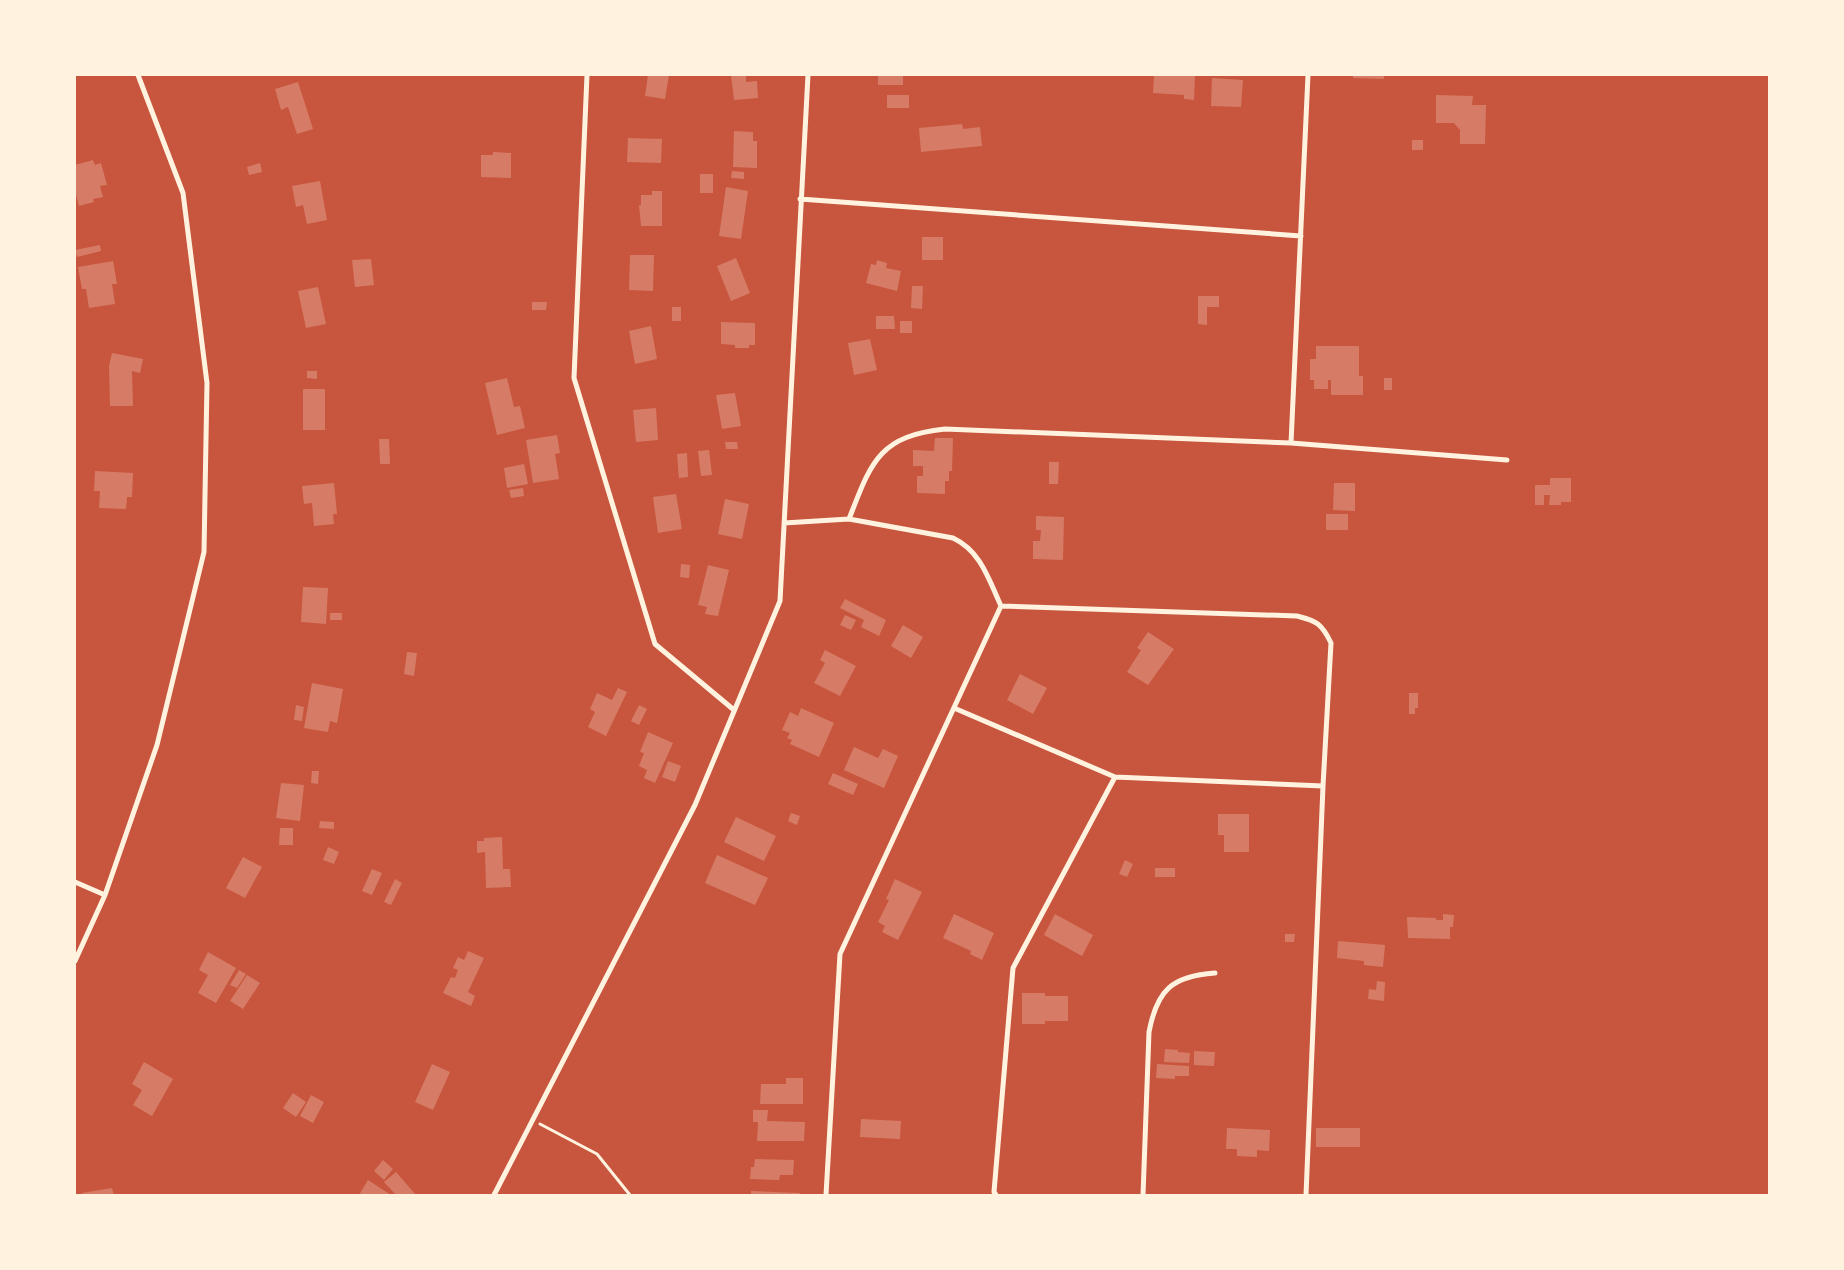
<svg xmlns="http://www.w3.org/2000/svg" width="1844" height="1270" font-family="Jost,sans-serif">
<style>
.building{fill:#d67c66}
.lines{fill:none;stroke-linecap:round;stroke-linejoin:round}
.path{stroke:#fff3e0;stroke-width:3}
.minor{stroke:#fff3e0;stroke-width:5}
</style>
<rect width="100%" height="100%" fill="#c8553d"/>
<path class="building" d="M648 75H669L665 99 645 96Z
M731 75H746V82L757 81 758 98 734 100Z
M878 75H903V85H878Z
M1154 75H1195L1194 100 1184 99V95L1153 93Z
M1353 75H1384V79L1353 78Z
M1212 78 1243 80 1241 107 1211 106Z
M298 82 313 129 297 134 288 107 281 110 275 89Z
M887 95H909V108H887Z
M1436 95 1473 96 1472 105H1486L1485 144H1460V130L1454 123H1436Z
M962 124 963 129 980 127 982 146 921 152 919 128Z
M734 131 753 132V141H757V168L733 167Z
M628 138 662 139 661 163 627 162Z
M1412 140H1423V150H1412Z
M493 152 511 153V178L481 177V155H493Z
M93 160 95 165 101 163 107 185 100 186 103 197 93 199 94 202 79 206 75 191V165Z
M260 163 262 172 249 175 247 167Z
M732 171 744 172V179L731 178Z
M700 174H713V193H700Z
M320 181 327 220 307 224 303 205 296 207 292 186Z
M726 187 748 191 741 239 719 236Z
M652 191H662V226H641L639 205H641V195H652Z
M922 237H943V260H922Z
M100 245 101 251 77 257 75 250Z
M630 255H654L653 291 629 290Z
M736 258 750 293 731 301 717 266Z
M371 259 374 285 355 287 352 260Z
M877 260 887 263 886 268 901 271 897 291 866 283 871 264 876 265Z
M113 261 117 284H112L115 304 89 308 86 289H82L78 267Z
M912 286H923L922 309 911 308Z
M318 287 326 324 306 328 298 291Z
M1198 296H1219V307H1207V325L1198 324Z
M532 302H547L546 310H532Z
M672 307H681V321H672Z
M876 316H894L895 329H876Z
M900 321H912V333H900Z
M721 322 755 323V345H749V348H735V345L721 344Z
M651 326 657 359 635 364 629 331Z
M870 339 877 370 854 375 848 343Z
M1316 346H1359V376H1363V395H1331V380H1328V389H1314V380H1310V359H1316Z
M112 353 143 359 140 373 132 371 133 406H110L109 366Z
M307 371H317V379L307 378Z
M507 378 514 407 520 406 525 428 497 435 485 383Z
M1384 378H1392V390H1384Z
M303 389H325V430H303Z
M735 393 741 426 722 429 716 395Z
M656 408 658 440 636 442 633 410Z
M557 435 560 453 555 454 559 479 533 483 526 440Z
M935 438H953L952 471H949V481H945V494L917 493V476H923V466H913V450L934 451Z
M379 439H389L390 464H380Z
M725 442H737L738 449H726Z
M709 450 712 475 701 476 698 451Z
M687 453 688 477 679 478 677 454Z
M1049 462H1059L1058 484H1049Z
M524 464 528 484 507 488 504 468Z
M95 471 133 473 132 497H127L126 509 99 508 100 491H94Z
M1550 478H1571V502H1561V505H1549L1550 495H1544V505H1535V485H1550Z
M334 483 337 514H333L334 524 314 526 312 503 304 504 302 486Z
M1334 483H1355V511L1333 510Z
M523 488 524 496 511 498 509 490Z
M676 494 682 529 658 533 653 497Z
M725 499 749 504 742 539 718 534Z
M1326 514H1348V530H1326Z
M1036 516 1064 517 1063 560 1033 559V541H1040L1041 530H1036Z
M681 564 690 565 689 578 680 577Z
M708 565 729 570 718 616 705 614 707 607 698 605Z
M303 587 328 588 326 624 301 622Z
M845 599 886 620 879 636 861 627 864 620 840 608Z
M330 613H342V620H330Z
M845 615 856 620 851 630 840 625Z
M903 625 923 637 911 658 891 646Z
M1148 632 1174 649 1148 685 1127 672 1141 650 1137 648Z
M825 650 856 666 840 696 814 683 825 663 820 660Z
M407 652 417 653 414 676 404 674Z
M1020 674 1047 688 1033 714 1007 700Z
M312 683 343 689 337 723 330 721 328 732 304 728Z
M618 688 627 692 606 736 588 727 595 712 590 709 597 693 612 700Z
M1409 693H1418V708H1415V714H1409Z
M296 705 304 707 302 721 294 720Z
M639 705 647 709 639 725 631 721Z
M801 708 834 723 819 757 790 744 792 740 787 738 790 733 782 730 790 712 798 716Z
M648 732 673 743 655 783 644 778 647 770 639 766 644 753 640 752Z
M854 747 878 758 883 749 898 756 884 788 844 770Z
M668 761 681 766 675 782 662 777Z
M312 771H319L318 784 311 783Z
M833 773 858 784 853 795 828 784Z
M281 783 304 785 300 821 276 818Z
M791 813 800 816 797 825 788 821Z
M1218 814H1249V852H1224V835H1218Z
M736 817 776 836 764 861 724 842Z
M320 821 334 822V829L319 828Z
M280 828H293V845H279Z
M502 837 503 869H510L511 887 486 888 485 852 477 853V841H484V838Z
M328 847 339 852 334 864 323 860Z
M717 855 768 878 755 905 705 883Z
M243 857 262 867 245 898 226 888Z
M1125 860 1133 864 1127 877 1119 874Z
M1155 868H1175V877H1155Z
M372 869 382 873 372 895 362 891Z
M395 879 402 883 391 905 384 902Z
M895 879 922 892 898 940 882 932 885 926 878 922 889 900 886 899Z
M954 914 994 933 982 960 970 954 971 951 943 938Z
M1055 914 1093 935 1082 956 1044 935Z
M1443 914 1454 915 1453 927H1450V939L1408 938 1407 917 1436 918V920H1443Z
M1285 934H1295L1294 942H1285Z
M1338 941 1385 945 1383 967 1364 965V961L1337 958Z
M468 951 484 958 468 992 475 996 471 1006 443 993 451 977 455 978 458 970 453 968 458 957 464 960Z
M208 952 236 968 216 1003 198 993 208 975 199 970Z
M239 970 246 974 237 988 230 985Z
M247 975 260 983 243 1009 230 1001Z
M1377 981 1385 982 1384 1001 1368 999 1369 989 1376 990Z
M1022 993H1045V996H1068V1021H1045V1024H1022Z
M1165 1049 1178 1050V1052L1190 1053 1189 1063 1164 1062Z
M1194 1051 1215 1052 1214 1066 1194 1065Z
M144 1062 173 1079 152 1116 133 1105 142 1090 132 1084Z
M432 1064 450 1072 433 1110 415 1102Z
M1157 1064 1189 1066V1076H1175V1079L1156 1078Z
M786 1078H803V1104H760L761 1084H786Z
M293 1093 306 1102 296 1117 283 1108Z
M311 1095 324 1102 313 1123 300 1116Z
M753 1110H768L767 1121 805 1122 804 1141H757L758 1122H753Z
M861 1119 901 1121 900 1139 860 1137Z
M1227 1128 1270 1130 1269 1151 1257 1150V1157L1237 1156V1149H1226Z
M1316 1128H1360V1147H1316Z
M755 1159 794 1160 793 1175H780L779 1180 750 1179 751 1167H754Z
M383 1160 393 1169 384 1180 374 1171Z
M396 1172 416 1195H396L384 1182Z
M368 1180 391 1195H359Z
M112 1188 114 1195H83L82 1193Z
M751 1191 800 1193V1195H751Z"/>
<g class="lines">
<path class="path" d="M540 1124 597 1154 630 1195"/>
<path class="minor" d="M587 75 574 378 655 644 734 710
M800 199 1301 236
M1291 443 1308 75
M849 519C871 463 878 436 945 429L1291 443 1507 460
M784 523 849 519 953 538C981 551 989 580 1001 606L840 954 826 1195
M1001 606 1297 616C1317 621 1322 624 1331 643L1323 786 1306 1195
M954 708 1115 777 1323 786
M75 882 105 895
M75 961 105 895 157 745 204 552 207 383 183 193 138 75
M494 1195 695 805 780 601 808 75
M996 1195 994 1192 1013 968 1115 777
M1143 1195 1149 1032C1157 990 1172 976 1215 973"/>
</g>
<rect width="1844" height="1270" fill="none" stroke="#fff3e0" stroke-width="152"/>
</svg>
